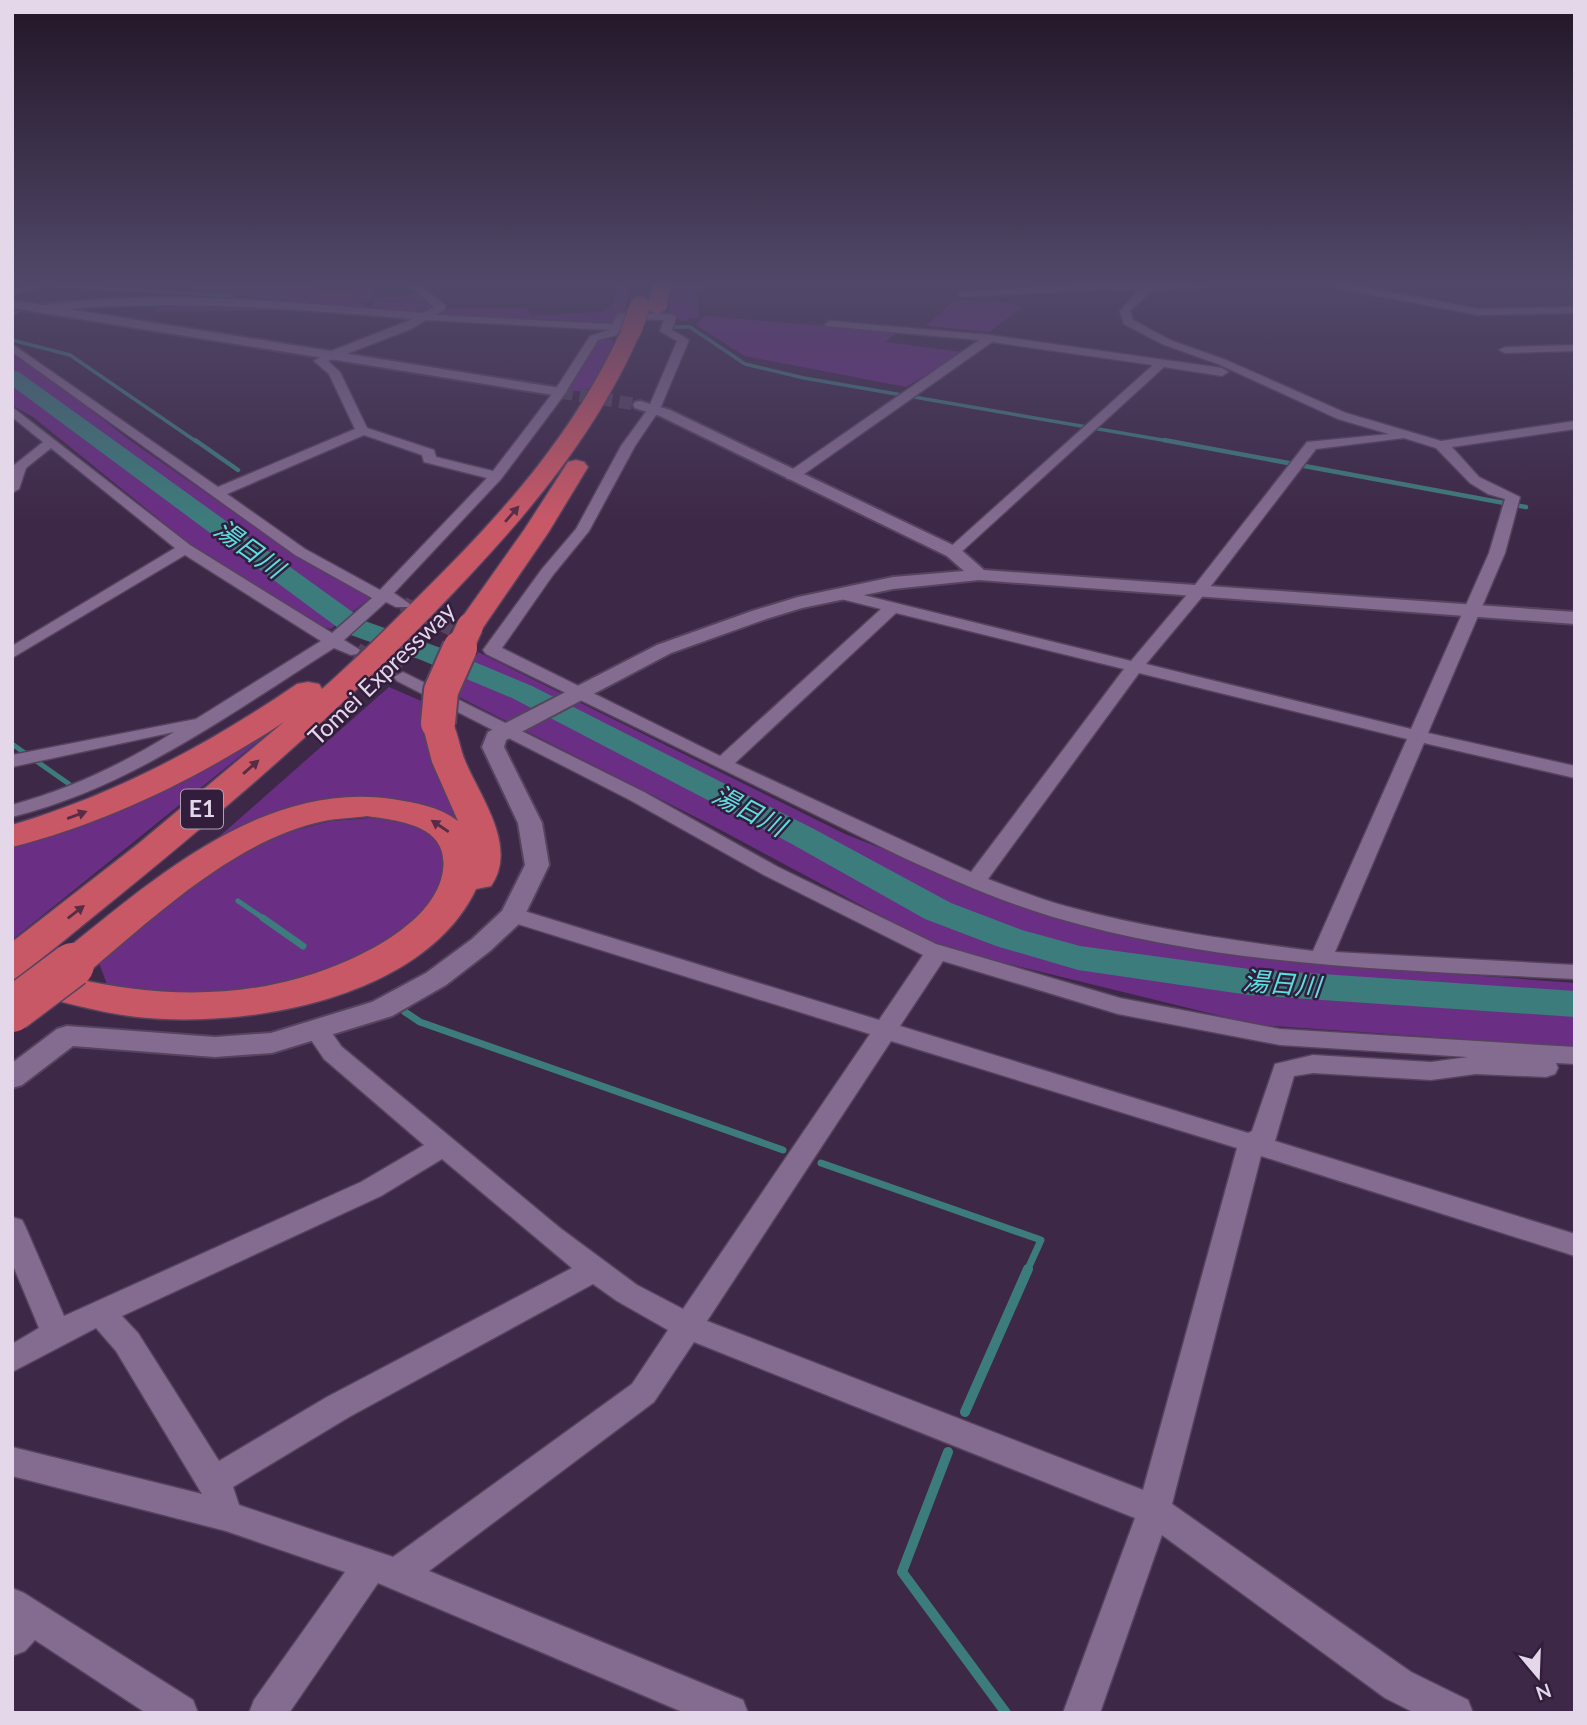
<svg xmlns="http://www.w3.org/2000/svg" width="1587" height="1725" font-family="Lato,'Noto Sans JP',sans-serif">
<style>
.green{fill:#6b2e85}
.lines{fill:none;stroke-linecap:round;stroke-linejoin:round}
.stream-far4{stroke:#3d7c7c;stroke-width:3.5}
.stream-far3{stroke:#3d7c7c;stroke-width:4.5}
.stream-far2{stroke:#3d7c7c;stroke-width:5}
.stream-far1{stroke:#3d7c7c;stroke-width:7}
.stream{stroke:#3d7c7c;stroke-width:10}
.river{fill:#3d7c7c;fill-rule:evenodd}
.minor-tunnel-far1{stroke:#56425f;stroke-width:15;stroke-dasharray:15 8;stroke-linecap:butt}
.minor-tunnel{stroke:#56425f;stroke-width:19;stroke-dasharray:19 10;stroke-linecap:butt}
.tertiary-tunnel{stroke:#56425f;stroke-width:13;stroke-dasharray:13 7;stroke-linecap:butt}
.minor-casing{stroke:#56435d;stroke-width:3}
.tertiary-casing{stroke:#56435d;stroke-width:4}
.motorway-casing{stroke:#56435d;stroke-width:3}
.minor{fill:#846c90;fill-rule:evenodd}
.tertiary{fill:#846c90;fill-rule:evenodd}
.motorway{fill:#c95867;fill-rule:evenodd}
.motorway-bridge-far3-casing{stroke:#56435d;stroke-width:22;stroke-linecap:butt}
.motorway-bridge-far2-casing{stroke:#56435d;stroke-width:29;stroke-linecap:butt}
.motorway-bridge-far1-casing{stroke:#56435d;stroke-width:38;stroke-linecap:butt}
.motorway-bridge-casing{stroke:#56435d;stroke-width:47;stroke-linecap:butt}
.motorway-bridge-far3{stroke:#c95867;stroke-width:20}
.motorway-bridge-far2{stroke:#c95867;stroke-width:26}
.motorway-bridge-far1{stroke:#c95867;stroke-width:34}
.motorway-bridge{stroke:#c95867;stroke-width:44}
.oneway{fill:#582c47}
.labels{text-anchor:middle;stroke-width:5;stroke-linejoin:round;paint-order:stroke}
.shield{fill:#321e3c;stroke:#afa0b6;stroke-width:2}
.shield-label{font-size:23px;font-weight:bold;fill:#e4d7ea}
.street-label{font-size:24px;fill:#e4d7ea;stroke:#321e3c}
.water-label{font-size:26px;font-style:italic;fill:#5be0df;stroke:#321e3c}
</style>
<rect width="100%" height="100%" fill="#3d2847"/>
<path class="green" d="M204 281H342L324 283 299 302 193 291Z
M617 281H632L624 313H618L612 325 539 323 437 314 451 308H526L531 315 602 312 613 303Z
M672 281H724L697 290 699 317 682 321 669 315Z
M365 289 373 291 375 294 362 307 299 303 317 292Z
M414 293 434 302 430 309 421 312 369 308 378 297H405Z
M954 301 1001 302 1023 307 989 332 926 326Z
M161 305 296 307 292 310 154 312Z
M704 316 898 332 885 342 963 352 906 387 745 356 696 325Z
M605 338 614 340C607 374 604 394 565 391L595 339Z
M12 354 34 366 127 438 229 509 375 594 331 629 300 620 191 545 33 417 12 405Z
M478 652 845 834 1066 921 1293 962 1575 983V1047L1258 1025 939 947 715 827 455 695Z
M389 687 426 703C424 757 440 779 462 826L405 803 213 842Z
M275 728 12 940V843L131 801Z
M369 818 414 822 438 839 446 850V880L420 919 385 944 319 980 195 999 108 987 99 963 191 883 272 836 331 821Z"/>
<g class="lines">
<path class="stream-far4" d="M52 285 232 296 231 300
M32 305 70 302
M12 315 25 306
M672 327H690L745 364 804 378 1174 442
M12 340 70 355 197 442"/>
<path class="stream-far3" d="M195 440 238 470
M1164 440 1526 507"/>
<path class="stream-far2" d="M12 744 69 784
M238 901 266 920"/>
<path class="stream-far1" d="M263 918 303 946
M405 1012 420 1022 783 1150
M821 1163 1041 1240 1027 1271"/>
<path class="stream" d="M965 1412 1028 1269
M948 1452 902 1572 1006 1713"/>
<path class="river" d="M12 370 19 372 365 621 441 648 532 686 814 829 951 903 1022 930 1080 946 1249 969 1575 991V1017L1249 995 1078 970 996 946 925 919 790 843 512 698 421 660 345 633 12 386Z"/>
<path class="minor-tunnel-far1" d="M403 604 452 629"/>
<path class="minor-tunnel" d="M356 652 403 677"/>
<path class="tertiary-tunnel" d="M560 392 640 405"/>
<g class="minor-casing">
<path id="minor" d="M43 281H61L12 295V289Z
M163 281H191L201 285 196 288Z
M404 281H415L445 305V309L436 315 612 324 618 314 622 313 671 314 676 317 672 330 689 340 660 409 635 446 589 531 553 575 502 648 720 756 881 609 833 597 831 594 833 591 839 589 1131 661 1195 585 1307 442 1389 434 1338 419 1218 364 1162 344 1124 324 1120 311 1139 290 1102 289 963 297 958 294 959 292 1102 283 1155 284 1242 281 1237 284 1151 291 1130 311 1133 320 1170 340 1226 360 1346 413 1441 441 1575 421V429L1452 447 1479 477 1520 497 1505 553 1428 733 1575 766V778L1424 743 1335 952 1575 965V979C1400 970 1222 967 1053 917 1000 901 950 879 900 856L486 654 483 650 542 569 576 529 621 446 648 409 677 341 660 331 664 320 626 319 617 335 598 340 564 395 501 479 394 593 410 604 408 607H396L386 602 344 640 360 650 357 654 351 655 334 648C231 713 132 787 12 817V805C70 789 123 764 174 732L12 767V755L196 719 321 641 185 555 12 658V646L175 548 51 448 26 468 19 489 12 493 13 466 43 442 12 417V407L190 545 332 633 372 598 295 555 12 352V344L218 487 355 429 329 374 314 361 326 353 413 319C289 308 169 299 45 311L41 310V306C71 300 103 299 132 298 230 295 326 305 423 313L434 307ZM426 320 609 330 590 336 555 390 493 471 436 457 434 450 367 428 340 372 328 361 411 329ZM364 435 422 455 424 462 487 478 380 590 305 549 227 494ZM1404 438 1436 448 1470 483 1488 494 1505 499 1489 553 1411 729 1146 664 1207 591 1316 449ZM896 613 1124 669 971 872 735 763ZM1139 673 1407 739 1313 951C1231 940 1150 929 1069 907 1042 900 1015 889 988 879Z
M1322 281H1336L1478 309 1575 307V313L1478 315 1336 288Z
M830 321 990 335 1222 368 1228 372 1222 376 1164 367 958 555 953 557 945 552 948 549 1153 365 992 342 797 479H787V473L979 340 826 326 825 324Z
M1575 345V351L1505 353 1499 350 1505 347Z
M403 672 644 792 778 867 936 944 1120 998 1280 1029 1575 1047V1064L1556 1063 1558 1068 1555 1074 1546 1077 1476 1074 1431 1080 1313 1073 1294 1076 1275 1141 1575 1234V1256L1261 1156 1172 1504 1411 1672 1468 1700 1473 1713H1415L1385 1698 1162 1535 1100 1713H1063L1135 1518 694 1342 654 1402 429 1571 743 1700 748 1713H685L378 1583 289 1713H249L254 1700 345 1572 226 1531 12 1476V1447L202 1494 116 1351 96 1328 12 1372V1344L39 1328 12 1263V1217L22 1220 26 1228 64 1316 361 1182 424 1145 324 1059 305 1031 308 1025C327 1020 332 1034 342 1047L560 1228 637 1285 683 1309 870 1034 505 920 502 915 505 910H521L879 1020 923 955 764 875 630 800 397 681 394 677ZM943 961 1118 1014 1280 1045 1468 1057 1431 1062 1313 1055 1275 1064 1252 1131 1248 1133 900 1026ZM891 1041 1237 1148 1143 1490 707 1321ZM442 1159 572 1268 327 1397 219 1461 138 1333 122 1316 381 1196ZM593 1284 617 1301 668 1330 632 1384 393 1557 239 1505 233 1487 349 1417Z
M12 1588 24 1593 193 1700 198 1713H146L35 1640 25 1651 12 1656Z"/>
</g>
<g class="tertiary-casing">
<path id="tertiary" d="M12 300 560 388 567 392 560 396 12 308Z
M640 401 670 410 959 548 984 570 1575 612V624L979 580 893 589 802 608 766 619 671 653 506 740 504 747 542 823 549 865 522 921 490 951 446 985 392 1016 272 1053 215 1057 73 1046 22 1085 12 1088V1063L57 1029 67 1026 215 1037 271 1033 372 1002 426 973 472 939 502 911 525 865 518 823 482 747 488 732 657 645 752 611 798 597 893 577 964 571 947 556 660 416 635 408 633 405 635 402Z"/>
</g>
<g class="motorway-casing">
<path id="motorway" d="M653 281H671L666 309 657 315 648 309Z
M631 325 641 331C592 444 517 527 432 615 308 743 170 855 31 967L58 974 52 965 58 956C151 881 263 780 392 799 416 803 438 806 458 821L432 762 422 723 427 716 438 713 449 716C458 729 459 748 466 763 481 798 518 847 491 886L476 889C424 999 246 1029 137 1017 94 1012 54 999 12 989V942L138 844 284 722C200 777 110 822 12 847V825C116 794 208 745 297 684L308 682 319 684 322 689C356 659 387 628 418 597 501 515 572 437 621 331ZM367 816C400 821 449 825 443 870 436 927 345 966 296 979 224 999 145 995 73 978L86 974C153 918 236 839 324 821 338 818 353 818 367 816Z
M576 460 584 462 588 467 548 533 480 632 470 635 460 632 456 626 524 530 568 462Z"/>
</g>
<use href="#minor" class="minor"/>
<use href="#tertiary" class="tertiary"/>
<use href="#motorway" class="motorway"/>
<g class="motorway-bridge-far3-casing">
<path id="motorway-bridge-far3" d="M631 331 640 306"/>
</g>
<g class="motorway-bridge-far2-casing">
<path id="motorway-bridge-far2" d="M459 650 470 626"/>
</g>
<g class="motorway-bridge-far1-casing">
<path id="motorway-bridge-far1" d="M438 723 441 691 460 648"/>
</g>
<g class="motorway-bridge-casing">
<path id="motorway-bridge" d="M12 1010 72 965"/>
</g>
<use href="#motorway-bridge-far3" class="motorway-bridge-far3"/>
<use href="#motorway-bridge-far2" class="motorway-bridge-far2"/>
<use href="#motorway-bridge-far1" class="motorway-bridge-far1"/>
<use href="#motorway-bridge" class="motorway-bridge"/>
</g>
<defs><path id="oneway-solid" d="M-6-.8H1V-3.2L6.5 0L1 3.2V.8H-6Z" transform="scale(1.75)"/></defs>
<g class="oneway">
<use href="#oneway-solid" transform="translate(512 514) rotate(-49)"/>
<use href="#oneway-solid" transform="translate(251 767) rotate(-41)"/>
<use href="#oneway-solid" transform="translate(77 815) rotate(-20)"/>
<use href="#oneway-solid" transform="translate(440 826) rotate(-146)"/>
<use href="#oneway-solid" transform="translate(76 912) rotate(-38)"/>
</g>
<linearGradient id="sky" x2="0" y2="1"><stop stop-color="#221627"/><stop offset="0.54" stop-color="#514869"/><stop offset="1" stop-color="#514869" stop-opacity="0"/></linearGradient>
<rect width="1587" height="523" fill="url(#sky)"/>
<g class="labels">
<rect class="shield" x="181" y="789.5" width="42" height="39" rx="5"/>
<g class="shield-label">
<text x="202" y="817">E1</text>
</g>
<g class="street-label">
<text transform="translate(382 674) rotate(-44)" y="8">Tomei Expressway</text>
</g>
<g class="water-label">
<text transform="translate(249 549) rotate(36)" y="9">湯日川</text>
<text transform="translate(749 811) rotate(28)" y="9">湯日川</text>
<text transform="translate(1282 984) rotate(5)" y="9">湯日川</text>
</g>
</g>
<rect width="1587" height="1725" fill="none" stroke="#e4d7ea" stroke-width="28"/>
<g transform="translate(1538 1676) rotate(161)" stroke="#321e3c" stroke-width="5" paint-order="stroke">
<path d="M0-5L12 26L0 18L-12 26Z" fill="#e4d7ea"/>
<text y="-10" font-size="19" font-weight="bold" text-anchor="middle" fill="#e4d7ea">N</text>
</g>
</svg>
